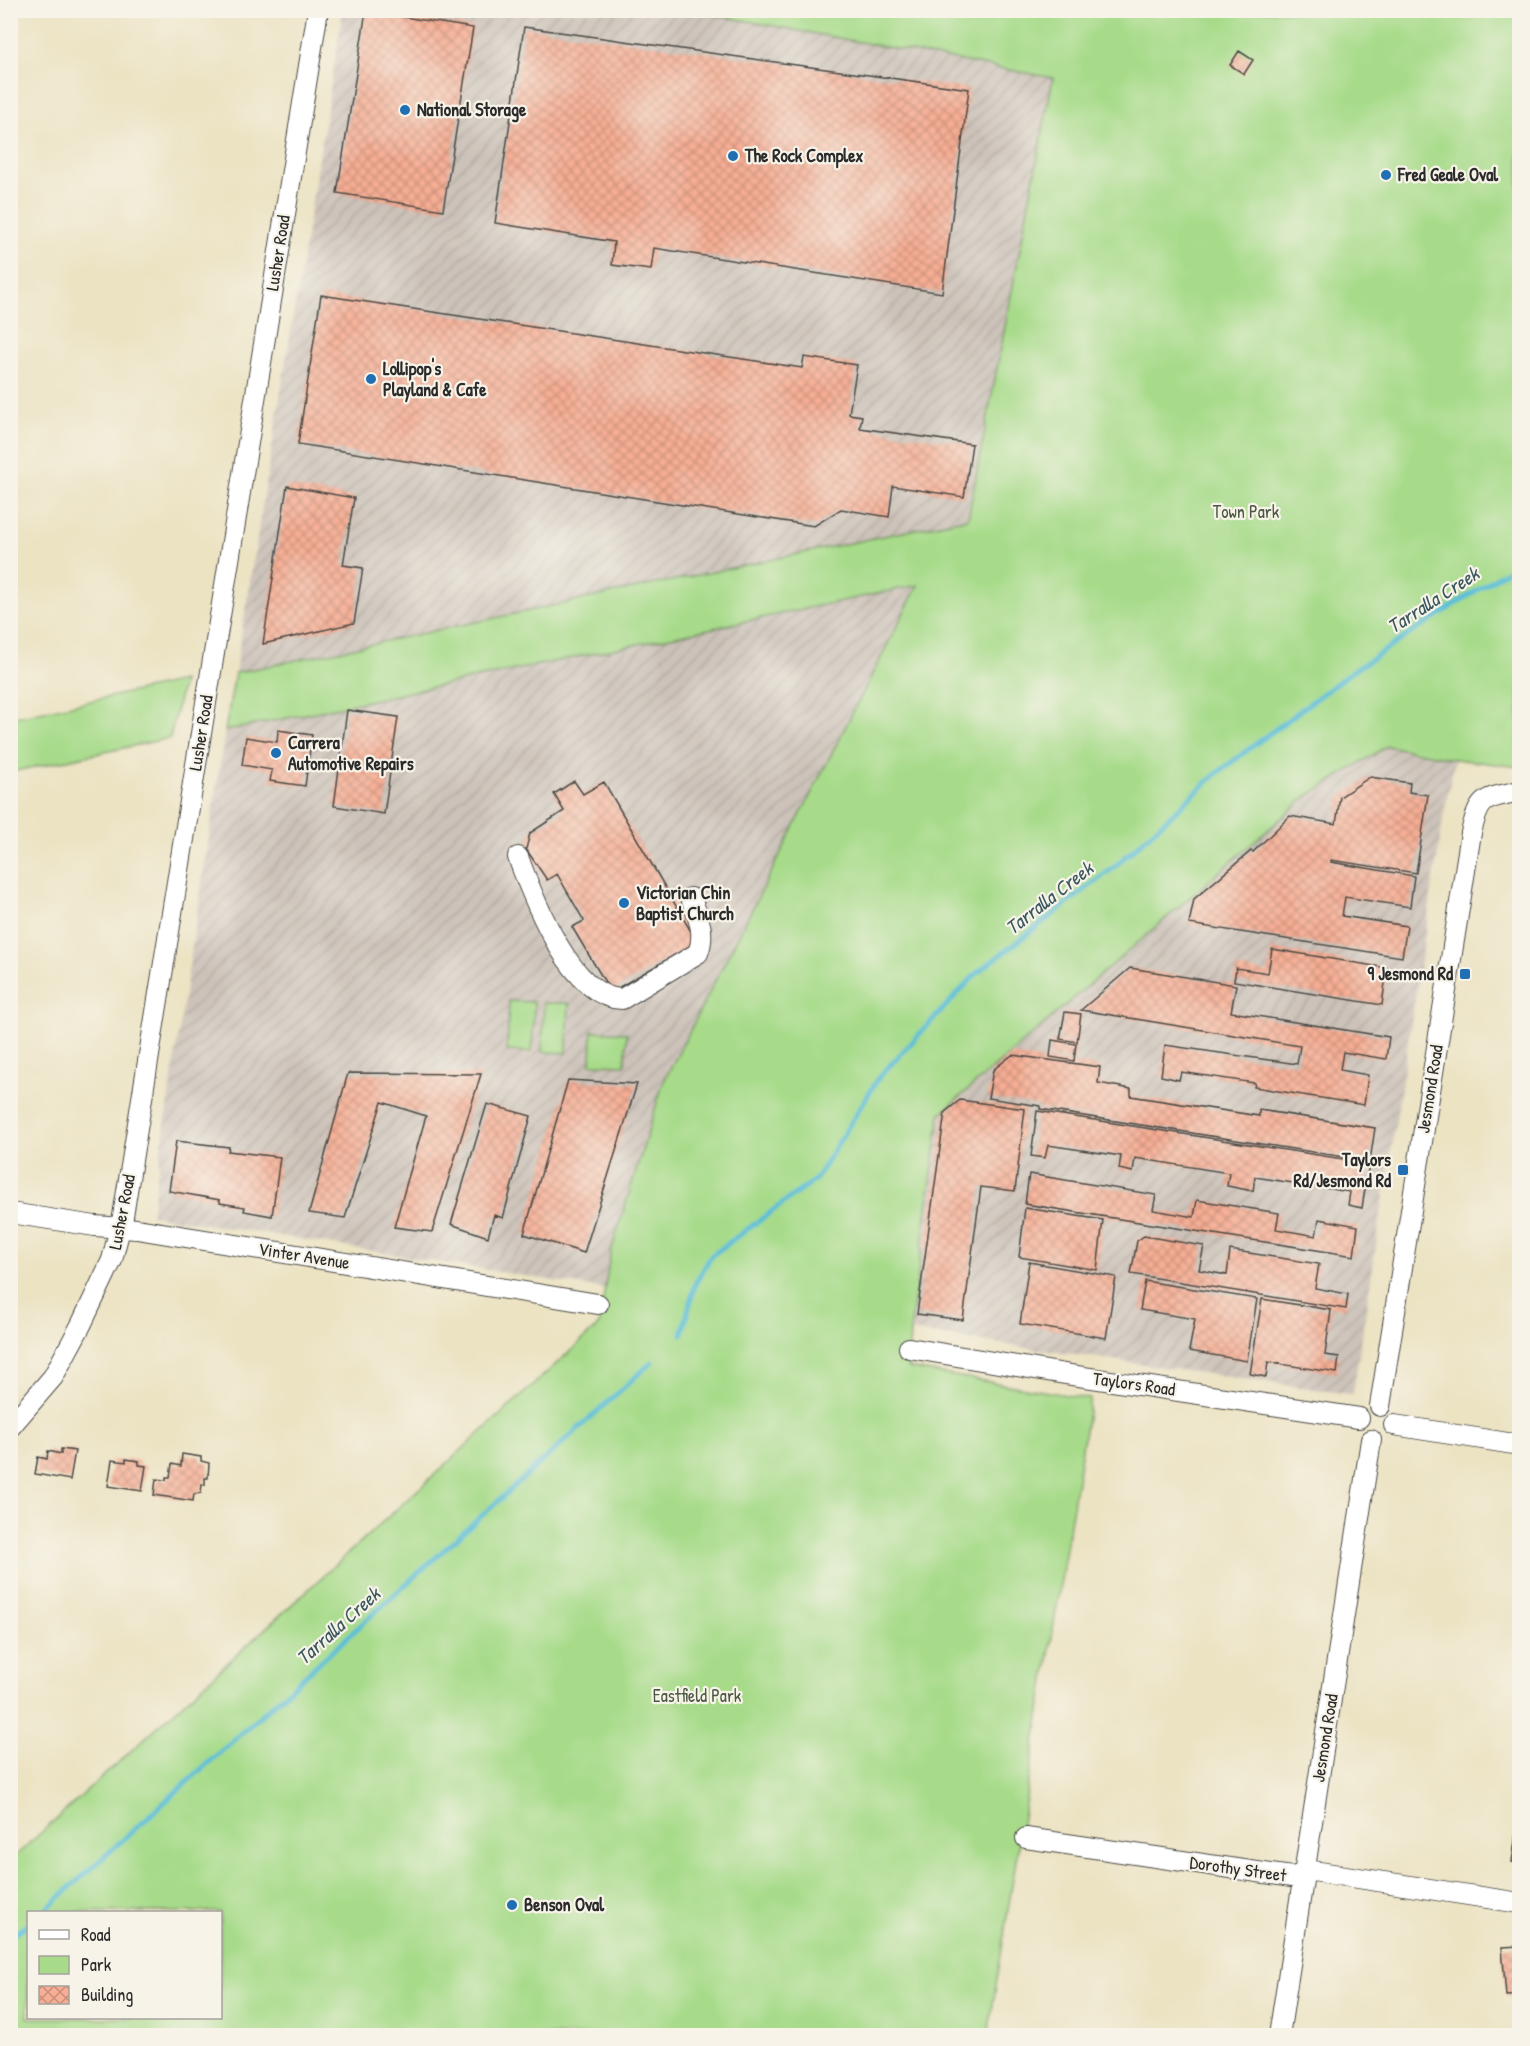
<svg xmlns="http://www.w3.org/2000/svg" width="1530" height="2046" font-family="'Patrick Hand',sans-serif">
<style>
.industrial{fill:url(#industrial-furrows)}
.park{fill:#a7db8a;stroke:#69835a;stroke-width:1.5;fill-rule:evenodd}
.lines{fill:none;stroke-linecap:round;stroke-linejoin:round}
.stream{stroke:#5abdd8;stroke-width:5}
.building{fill:url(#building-cross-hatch)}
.minor-casing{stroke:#484742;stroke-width:22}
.minor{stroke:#fff;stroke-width:20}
.poi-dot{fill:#1f6fb2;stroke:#f7f3e8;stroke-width:2}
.labels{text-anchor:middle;stroke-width:4.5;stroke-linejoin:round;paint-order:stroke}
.poi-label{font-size:18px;font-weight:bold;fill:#2b2b2b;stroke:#f7f3e8;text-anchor:start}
.street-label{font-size:18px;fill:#2b2b2b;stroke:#f7f3e8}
.park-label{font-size:18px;fill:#4a5743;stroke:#f7f3e8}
.water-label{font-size:20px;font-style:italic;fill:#39575f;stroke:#f7f3e8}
</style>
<defs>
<pattern id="industrial-furrows" width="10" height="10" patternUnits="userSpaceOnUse" patternTransform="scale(1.5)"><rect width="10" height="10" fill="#ccc2b9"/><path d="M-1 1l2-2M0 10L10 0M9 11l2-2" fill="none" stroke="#afa79f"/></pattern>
<pattern id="building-cross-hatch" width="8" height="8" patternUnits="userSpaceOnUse" patternTransform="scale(1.5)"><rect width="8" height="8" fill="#f7ae94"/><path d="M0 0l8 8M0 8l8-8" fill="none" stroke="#c88e79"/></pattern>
</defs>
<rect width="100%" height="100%" fill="#f7f3e8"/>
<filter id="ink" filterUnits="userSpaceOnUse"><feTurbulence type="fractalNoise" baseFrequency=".0167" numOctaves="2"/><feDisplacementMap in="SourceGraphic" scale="12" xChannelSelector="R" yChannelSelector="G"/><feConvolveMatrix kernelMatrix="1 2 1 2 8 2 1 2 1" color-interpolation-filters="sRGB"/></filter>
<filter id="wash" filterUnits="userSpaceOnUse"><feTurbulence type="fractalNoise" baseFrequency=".008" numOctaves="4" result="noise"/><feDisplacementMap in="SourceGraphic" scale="24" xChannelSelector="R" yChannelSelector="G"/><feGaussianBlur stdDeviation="1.35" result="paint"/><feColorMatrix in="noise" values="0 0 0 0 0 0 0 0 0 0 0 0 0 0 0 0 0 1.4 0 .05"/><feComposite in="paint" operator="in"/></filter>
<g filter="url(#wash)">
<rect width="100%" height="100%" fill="#ece3c3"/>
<path class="industrial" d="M343 11H693L1053 78 967 518 235 673Z
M919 584 663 1083 610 1255 604 1289 151 1215 225 731Z
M1387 746 1455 759 1445 807 1353 1393 1348 1394 911 1331 940 1114 1306 797Z"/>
<path class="park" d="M693 11H1519V767L1455 759 1387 746 1306 797 940 1114 910 1331 908 1368 1090 1399 988 2035 11 2036V1860L599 1325 610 1255 663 1083 918 585 225 731 235 673 968 518 1053 78ZM28 1912H220V2018H28Z
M183 681 170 738 11 772V718Z
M509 1001 534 1002 532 1052 507 1051Z
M544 1003H569L567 1053 542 1052Z
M592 1031 627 1033 625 1065 591 1064Z"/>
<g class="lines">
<path class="stream" d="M682 1334 695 1284 711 1256 816 1179 879 1077 977 973 1113 868 1216 774 1350 673 1520 562
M43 1912 652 1362
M10 1937 28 1924"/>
</g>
<g id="blocks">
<path class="building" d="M366 11 473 28 443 210 337 193Z
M524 27 969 89 942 293 654 248 651 270 612 265 614 242 495 223Z
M1239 51 1253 60 1244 74 1230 65Z
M321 295 802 368 804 357 857 365 849 414 862 416 860 428 972 444 964 497 893 486 889 517 841 509 814 526 298 444Z
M287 486 354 498 343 565 363 568 354 623 263 644Z
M347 710 398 717 384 814 334 806Z
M278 730 312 735 305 786 270 781 272 770 242 765 246 737 277 742Z
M1370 777 1410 783 1409 792 1428 795 1416 873 1331 860V862L1414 876 1410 907 1345 897 1342 916 1407 926 1402 957 1189 924 1194 899 1251 851 1253 852 1290 816 1336 824 1340 797Z
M574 781 583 794 604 782 697 942 611 992 572 927 584 921 557 874 547 880 526 849 530 833 564 811 554 794Z
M1272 949 1387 968 1382 1005 1234 981 1236 968 1268 973Z
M1130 968 1236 985 1231 1012 1389 1037 1386 1059 1343 1052 1340 1070 1368 1075 1364 1105 1254 1087 1255 1083 1181 1072 1179 1080 1161 1076 1165 1045 1297 1064 1300 1046 1081 1010Z
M1065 1012 1081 1014 1077 1042 1060 1039Z
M1052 1040 1076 1044 1074 1061 1050 1057Z
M1012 1055 1100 1067 1098 1083 1131 1089V1096L1259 1116V1110L1375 1128 1370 1161 1040 1109V1106L988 1098 993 1070Z
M348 1073 481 1074 432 1232 394 1227 426 1116 382 1102 345 1218 309 1213Z
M568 1080 637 1084 584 1253 524 1234Z
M960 1100 1025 1109 1015 1191 981 1187 963 1320 917 1314 945 1112Z
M487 1104 531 1116 503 1218 494 1215 488 1237 451 1224Z
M1037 1111 1369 1163 1362 1208 1348 1205 1350 1192 1255 1177 1253 1191 1227 1186 1229 1173 1135 1158 1133 1172 1119 1169 1121 1156 1048 1145 1045 1158 1031 1156Z
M176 1141 229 1147 228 1151 280 1157 272 1216 244 1211 245 1207 220 1203V1200L169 1191Z
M1029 1174 1156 1195 1153 1210 1194 1217 1197 1200 1279 1213 1276 1229 1316 1236 1319 1219 1358 1226 1354 1256 1025 1204Z
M1025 1208 1103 1220 1097 1270 1019 1257Z
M1144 1236 1204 1246 1199 1270 1227 1275 1230 1250 1319 1264 1315 1288 1348 1294 1346 1309 1131 1274 1137 1241Z
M1029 1262 1116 1277 1106 1338 1020 1324Z
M1145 1281 1257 1299 1247 1361 1189 1351 1195 1319 1140 1310Z
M1262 1299 1331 1310 1325 1355 1339 1357 1337 1373 1268 1362 1266 1377 1250 1374Z
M61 1449 75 1451 70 1480 35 1474 38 1457 47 1459 48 1451 61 1454Z
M182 1454 201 1457V1461L209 1463 208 1478H205V1485L202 1484 201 1493 194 1494 193 1501 154 1495 156 1479 166 1480V1477H170L172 1464 181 1466Z
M126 1459 139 1461V1465L146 1466 142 1491 108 1486 112 1460 126 1462Z
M1518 1819 1520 1820V1863L1512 1862Z
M1520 1946V1995L1506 1996 1502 1947Z"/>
</g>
</g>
<g filter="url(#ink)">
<use href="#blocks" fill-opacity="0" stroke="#484742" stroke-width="1.5"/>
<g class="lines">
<g class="minor-casing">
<path id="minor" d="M518 857C533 898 572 999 622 999L698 953C706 933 698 917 691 898
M10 1213 95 1226 137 1229 598 1304
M909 1348 1071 1375 1359 1418
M1380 1406 1471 833C1480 795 1485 799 1520 791
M1394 1425 1520 1445
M10 1427 53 1377 81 1325 112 1260 123 1216 318 10
M1026 1838 1292 1877 1313 1871 1520 1903
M1279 2036 1371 1440"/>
</g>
<use href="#minor" class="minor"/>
</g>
</g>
<g class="poi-dot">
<circle cx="405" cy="110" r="6"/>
<circle cx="733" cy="156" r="6"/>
<circle cx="1386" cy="175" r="6"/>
<circle cx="371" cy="379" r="6"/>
<circle cx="276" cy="753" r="6"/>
<circle cx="624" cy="903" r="6"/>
<rect x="1459" y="968" width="12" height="12" rx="3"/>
<rect x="1397" y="1164" width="12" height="12" rx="3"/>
<circle cx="512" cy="1905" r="6"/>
</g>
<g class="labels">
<g class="poi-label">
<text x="417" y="116">National Storage</text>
<text x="745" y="162">The Rock Complex</text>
<text x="1398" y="181">Fred Geale Oval</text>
<text x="383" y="375">Lollipop's<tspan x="383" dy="21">Playland &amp; Cafe</tspan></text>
<text x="288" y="749">Carrera<tspan x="288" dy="21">Automotive Repairs</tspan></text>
<text x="636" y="899">Victorian Chin<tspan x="636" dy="21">Baptist Church</tspan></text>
<text x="1453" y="980" text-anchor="end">9 Jesmond Rd</text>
<text x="1391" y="1166" text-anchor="end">Taylors<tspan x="1391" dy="21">Rd/Jesmond Rd</tspan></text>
<text x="524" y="1911">Benson Oval</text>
</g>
<g class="street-label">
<text transform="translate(278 253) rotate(-81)" y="6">Lusher Road</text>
<text transform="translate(201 733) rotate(-81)" y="6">Lusher Road</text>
<text transform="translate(1430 1089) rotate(-81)" y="6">Jesmond Road</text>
<text transform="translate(122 1212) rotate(-79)" y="6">Lusher Road</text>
<text transform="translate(304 1256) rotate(9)" y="6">Vinter Avenue</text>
<text transform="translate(1134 1384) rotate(8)" y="6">Taylors Road</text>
<text transform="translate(1325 1738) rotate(-81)" y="6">Jesmond Road</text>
<text transform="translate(1238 1869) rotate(8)" y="6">Dorothy Street</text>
</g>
<g class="park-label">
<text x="1246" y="518">Town Park</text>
<text x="697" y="1702">Eastfield Park</text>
</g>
<g class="water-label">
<text transform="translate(1433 600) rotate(-33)" y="7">Tarralla Creek</text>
<text transform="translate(1049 898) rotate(-38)" y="7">Tarralla Creek</text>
<text transform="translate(338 1626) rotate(-42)" y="7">Tarralla Creek</text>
</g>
</g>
<rect width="1530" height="2046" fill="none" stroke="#f7f3e8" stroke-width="36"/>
<rect x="27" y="1911" width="195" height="108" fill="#f7f3e8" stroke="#a5a39c" stroke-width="1.5"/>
<rect x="39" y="1930" width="30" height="9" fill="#ffffff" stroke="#a5a39c" stroke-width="1.5"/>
<text x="81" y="1941" font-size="18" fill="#2b2b2b">Road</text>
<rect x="39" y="1956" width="30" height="18" fill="#a7db8a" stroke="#a5a39c" stroke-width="1.5"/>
<text x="81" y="1971" font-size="18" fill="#2b2b2b">Park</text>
<rect x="39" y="1986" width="30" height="18" fill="url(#building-cross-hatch)" stroke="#a5a39c" stroke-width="1.5"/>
<text x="81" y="2001" font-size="18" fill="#2b2b2b">Building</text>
</svg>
